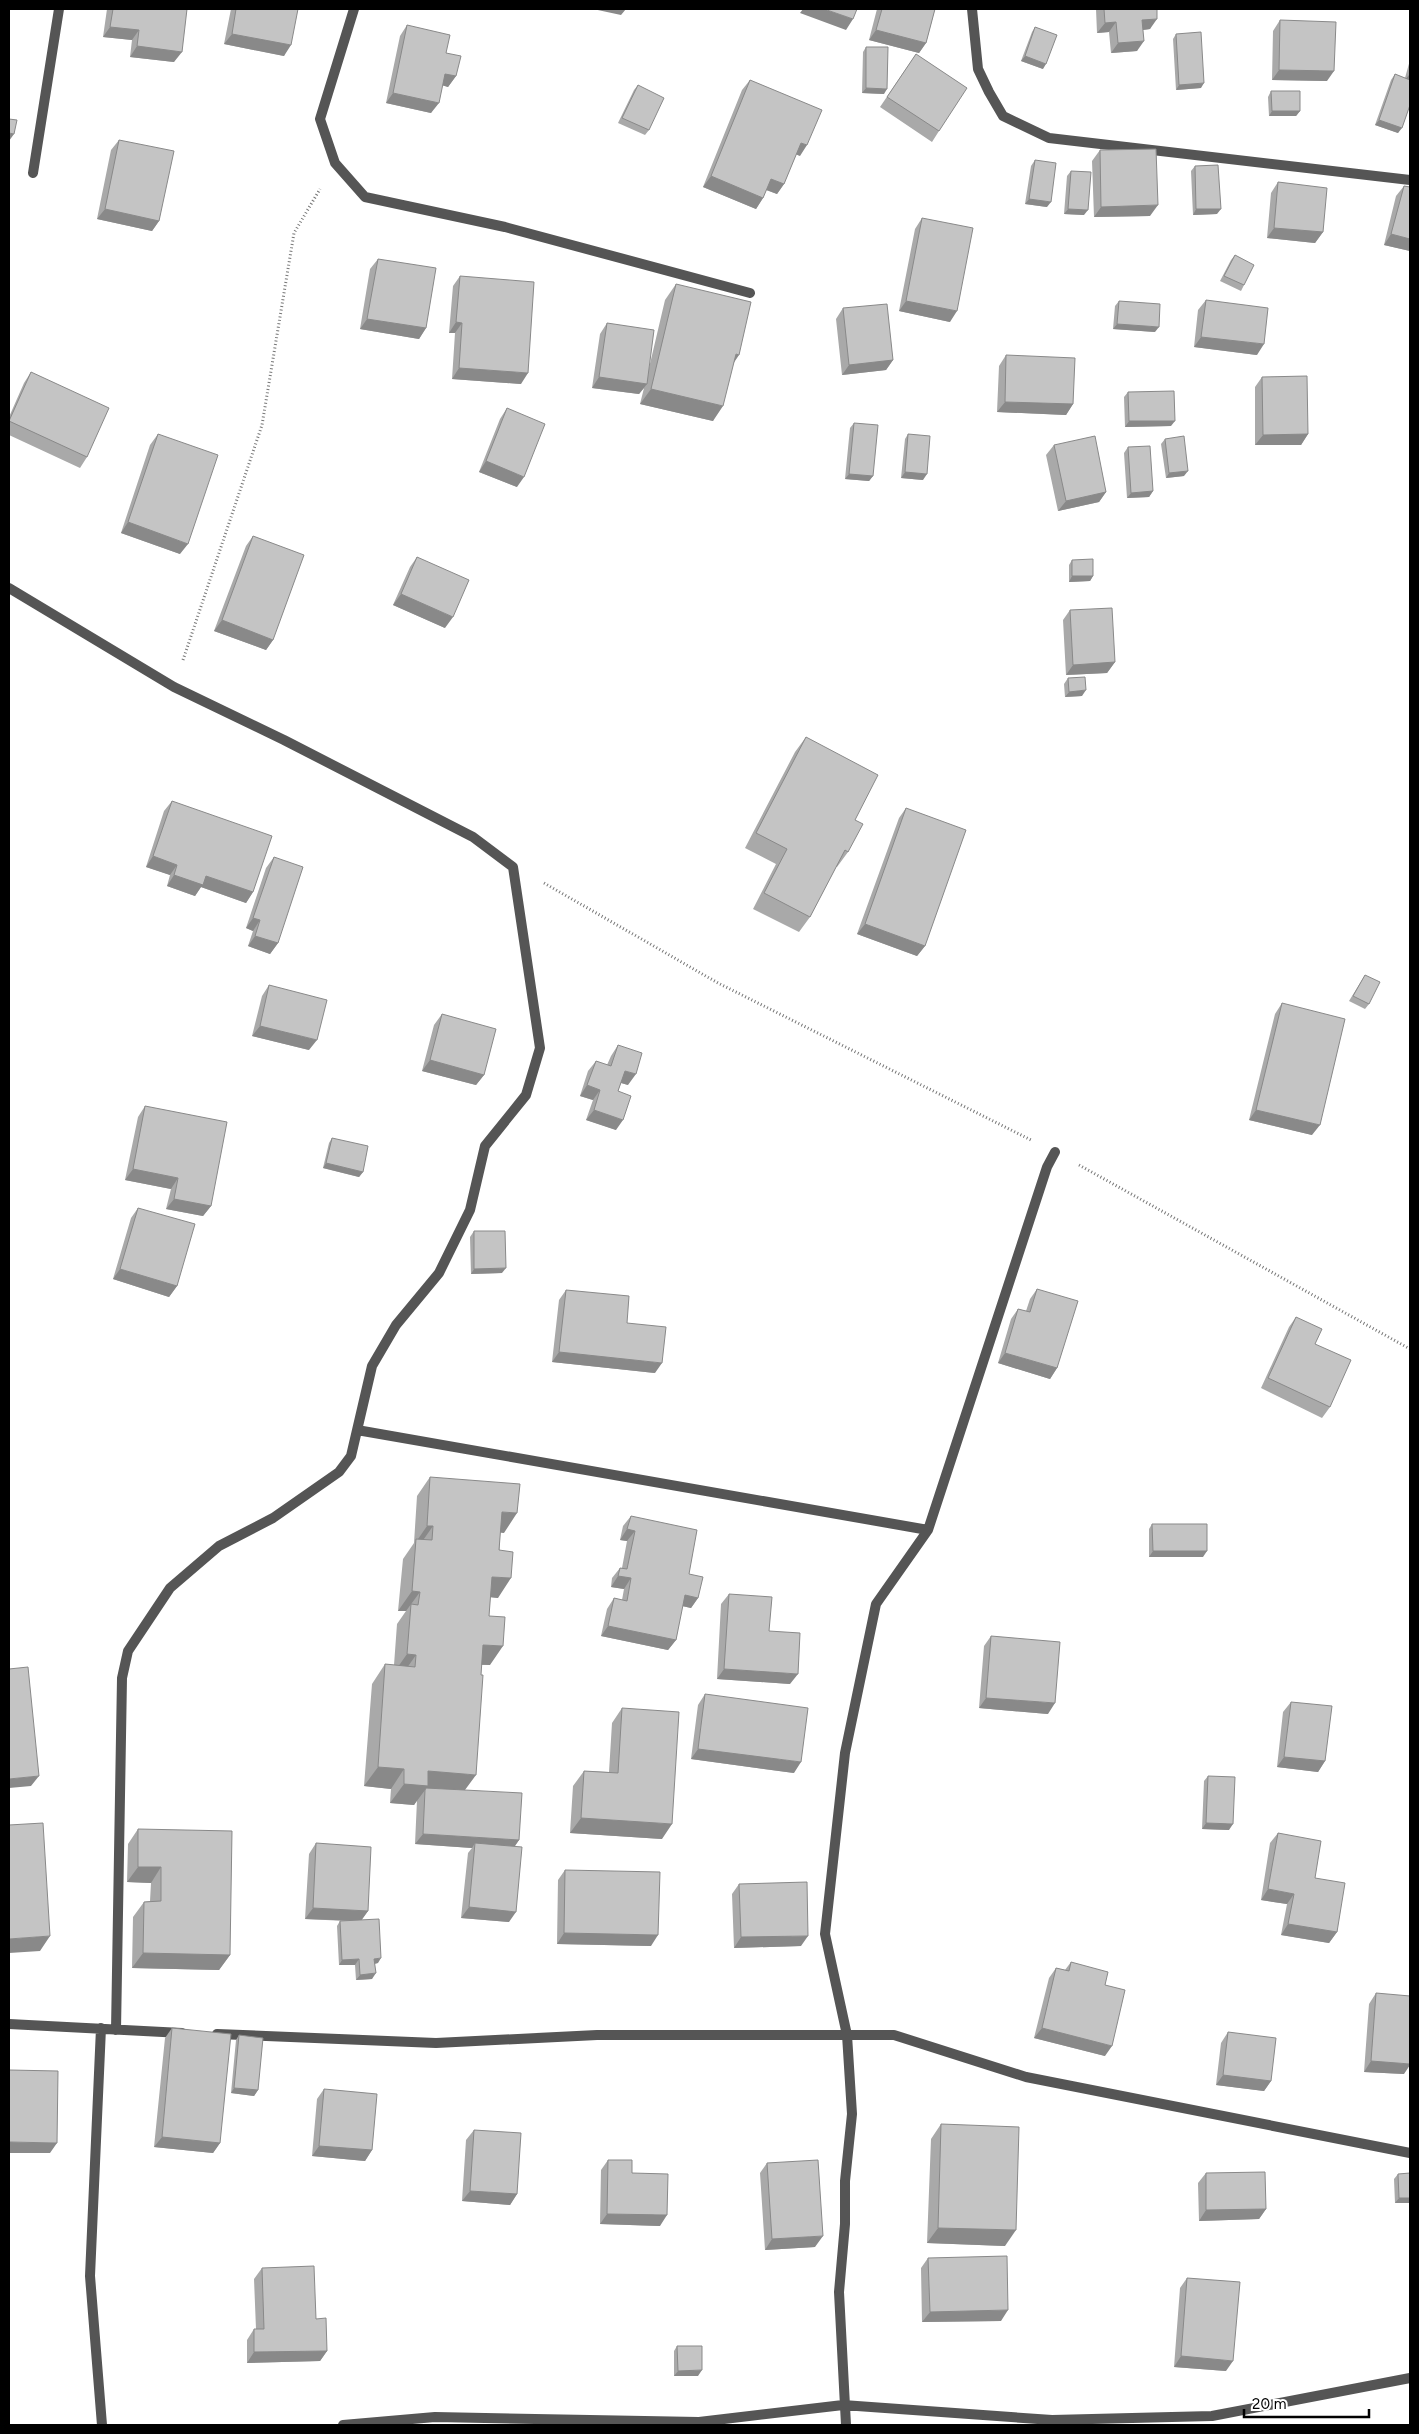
<svg xmlns="http://www.w3.org/2000/svg" width="1419" height="2434" font-family="Figtree,sans-serif">
<style>
.lines{fill:none;stroke-linecap:round;stroke-linejoin:round}
.path{stroke:#777;stroke-width:3;stroke-dasharray:1 2.5;stroke-linecap:butt}
.minor{stroke:#555;stroke-width:10}
.wall{fill:#a9a9a9}
.shaded-wall{fill:#898989}
.building{fill:#c4c4c4;stroke:#898989}
</style>
<rect width="100%" height="100%" fill="#fff"/>
<g class="lines">
<path class="path" d="M183 660 262 425 294 233 320 189
M544 883 718 983 1031 1140
M1079 1165 1410 1349"/>
<path class="minor" d="M354 9 320 119 335 163 365 197 505 227 750 293
M972 9 978 69 989 92 1003 116 1049 138 1410 180
M33 173 59 9
M9 588 174 687 284 740 473 837 513 867 540 1048 526 1095 485 1146 470 1210 439 1273 396 1325 372 1366 351 1456 339 1472 273 1518 219 1546 170 1588 128 1651 122 1678 116 2030
M1055 1152 1047 1167 928 1530 876 1604 845 1753 825 1934 847 2035H894L1026 2077 1410 2153
M357 1430 928 1530
M9 2024 182 2033
M101 2028 90 2276 102 2425
M217 2034 436 2043 597 2035H847L852 2114 845 2181V2224L839 2292 846 2425
M343 2425 435 2417 699 2422 843 2405 1052 2420 1212 2416 1410 2378"/>
</g>
<path class="wall" d="M107 9H187L174 62 130 57 132 40 103 37Z
M231 9H298L284 56 224 44Z
M877 9H935L926 43 919 53 869 40Z
M1096 9H1157L1150 29 1143 30 1137 51 1111 53 1109 32 1097 33Z
M1280 20 1327 81 1272 80 1273 31Z
M407 25 446 53 456 76 448 87 442 85 431 113 386 103 400 36Z
M1035 27 1043 69 1021 61 1032 32Z
M1176 34 1201 88 1176 90 1173 39Z
M866 47 884 94 862 93 863 52Z
M916 54 939 131 932 142 880 107Z
M1410 60V105L1398 133 1375 125 1391 80 1395 74 1405 78Z
M750 80 800 156 796 154 784 184 777 194 766 190 763 198 756 209 703 187 742 90Z
M638 85 649 130 645 135 618 123 634 90Z
M1271 91 1300 111 1296 116H1269L1268 97Z
M119 140 159 221 152 231 97 219 111 150Z
M1100 150 1150 216 1094 217 1092 161Z
M1035 160 1047 207 1025 204 1031 166Z
M1195 166 1217 214 1193 215 1191 171Z
M1071 171 1084 215 1064 214 1067 176Z
M1278 182 1323 232 1315 243 1267 238 1271 193Z
M1404 186 1410 187V251L1384 245 1396 196Z
M922 218 950 322 899 311 915 229Z
M1235 255 1244 285 1241 291 1220 281 1231 260Z
M378 259 426 328 419 339 360 329 370 269Z
M460 276 521 384 452 379 455 333H449L453 286Z
M676 284 733 363 713 421 640 404 644 388 639 394 592 388 600 334 607 323 649 368 665 300Z
M1206 300 1257 355 1194 347 1198 310Z
M1119 301 1155 332 1113 329 1115 306Z
M843 308 893 360 886 370 842 375 836 319Z
M1006 355 1073 404 1066 415 997 412 999 366Z
M31 372 87 457 80 468 9 435V417L24 383Z
M1262 377 1308 434 1301 445H1255V387Z
M1128 392 1171 426 1125 427 1124 397Z
M507 408 517 487 479 472 500 419Z
M854 423 873 476 869 481 845 479 850 428Z
M158 434 180 554 121 533 150 445Z
M908 434 923 480 901 478 905 439Z
M1165 439 1184 476 1166 478 1161 444Z
M1054 445 1106 492 1099 502 1058 511 1046 455Z
M1128 447 1153 491 1149 497 1127 498 1124 453Z
M253 536 273 640 266 650 214 631 246 546Z
M417 557 445 628 393 605 410 567Z
M1072 560 1093 576 1090 581 1069 582V565Z
M1070 610 1115 662 1107 673 1066 675 1063 620Z
M1068 678 1082 696 1065 697 1064 684Z
M806 737 855 820 848 852 837 867H836L810 917 799 932 753 909 776 864 745 848 795 752Z
M172 801 253 892 246 903 201 887 195 896 167 886 170 875 146 867 164 811Z
M906 808 925 946 917 956 857 934 899 818Z
M274 857 278 943 270 954 248 946 253 931 246 928 266 868Z
M1365 975 1369 1004 1365 1009 1349 1001Z
M269 985 309 1050 252 1036 262 996Z
M1282 1003 1312 1135 1249 1120 1275 1014Z
M442 1014 484 1075 476 1085 422 1071 434 1025Z
M618 1045 628 1085 621 1083 618 1091 616 1130 586 1120 593 1100 580 1096 588 1071 596 1061 607 1065 611 1056Z
M145 1106 211 1206 203 1216 166 1209 171 1189 125 1180 138 1117Z
M332 1138 363 1172 359 1177 323 1168 329 1143Z
M138 1208 177 1286 169 1297 113 1279 131 1218Z
M474 1231 502 1273 471 1274 470 1237Z
M1037 1289 1057 1368 1050 1379 998 1363 1011 1319 1018 1309 1026 1311 1030 1299Z
M566 1290 655 1373 552 1362 559 1300Z
M1296 1317 1315 1344 1330 1407 1322 1418 1261 1388 1289 1327Z
M430 1477 504 1533 500 1532 498 1598 490 1597 489 1616 490 1665H481L465 1790 519 1840 515 1846 509 1922 461 1918 468 1853 472 1848 415 1844 417 1800 414 1805 390 1803 391 1789 364 1786 372 1684 385 1664 394 1665 397 1624 406 1611H398L403 1559 414 1543 417 1496Z
M631 1516 689 1574 698 1598 691 1608 682 1606 676 1640 668 1650 601 1636 607 1609 614 1598 622 1600 624 1589 611 1587 612 1578 620 1568H622L627 1541 620 1540 623 1526Z
M1152 1524 1203 1557H1149V1529Z
M729 1594 769 1631 790 1684 717 1679 721 1604Z
M991 1636 1048 1714 979 1708 984 1646Z
M705 1694 794 1773 691 1759 698 1705Z
M1291 1702 1325 1761 1318 1772 1277 1767 1283 1712Z
M622 1708 662 1839 570 1833 573 1786 584 1771 609 1772 612 1723Z
M1208 1776 1229 1830 1202 1829 1204 1781Z
M138 1829 230 1955 219 1970 132 1968 133 1917 144 1902 150 1901 151 1883 127 1882 128 1844Z
M1278 1833 1315 1878 1337 1932 1329 1943 1281 1935 1287 1904 1261 1900 1270 1843Z
M316 1843 368 1911 361 1920 378 1963 375 1964 372 1979 356 1980 355 1965H339L337 1926 340 1921H346L305 1919 309 1854Z
M565 1870 651 1946 557 1944 558 1880Z
M739 1884 801 1946 734 1948 732 1894Z
M1071 1962 1105 1985V2056L1034 2038 1049 1978 1056 1968 1065 1970Z
M1376 1993 1404 2074 1364 2072 1369 2004Z
M172 2028 220 2143 213 2153 154 2147 165 2038Z
M1228 2032 1271 2081 1264 2091 1216 2085 1221 2043Z
M239 2035 258 2090 254 2096 231 2093 236 2040Z
M324 2089 372 2150 365 2161 312 2156 317 2099Z
M941 2124 1005 2246 927 2243 931 2139Z
M474 2130 517 2194 510 2205 462 2201 466 2140Z
M608 2160 632 2173 660 2226 600 2224 601 2170Z
M767 2163 815 2247 765 2250 760 2173Z
M1206 2173 1266 2209 1259 2219 1199 2221 1198 2183Z
M1398 2174 1410 2203H1395L1394 2179Z
M928 2258 1001 2321 922 2322 921 2268Z
M262 2268 316 2319 327 2351 320 2361 247 2363V2340L254 2329H256L254 2279Z
M1187 2278 1226 2371 1174 2367 1180 2288Z
M677 2346 698 2376H674V2351Z"/>
<path class="shaded-wall" d="M593 9H626L621 15Z
M803 9H824L853 19 846 30 800 13Z
M1157 19 1150 29 1135 31 1142 20Z
M1116 22 1109 32 1097 33 1105 23Z
M110 27 139 30 132 40 103 37Z
M876 30 926 43 919 53 869 40Z
M232 34 291 45 284 56 224 44Z
M1144 41 1137 51 1111 53 1118 43Z
M137 46 182 52 174 62 130 57Z
M1025 56 1046 64 1043 69 1021 61Z
M1279 70 1334 71 1327 81 1272 80Z
M445 74 456 76 448 87 438 84Z
M1409 75H1410V81L1405 80Z
M1204 83 1201 88 1176 90 1179 85Z
M866 88 887 89 884 94 862 93Z
M393 93 439 103 431 113 386 103Z
M1272 111H1300L1296 116H1269Z
M1379 120 1402 128 1398 133 1375 125Z
M9 133 14 134 9 141Z
M801 143 807 145 800 156 793 153Z
M711 176 763 198 756 209 703 187Z
M771 179 784 184 777 194 764 189Z
M1029 199 1051 202 1047 207 1025 204Z
M1158 205 1150 216 1094 217 1101 207Z
M105 209 159 221 152 231 97 219Z
M1068 209 1088 210 1084 215 1064 214Z
M1196 209H1221L1217 214 1193 215Z
M1274 228 1323 232 1315 243 1267 238Z
M1391 234 1410 239V251L1384 245Z
M906 301 957 311 950 322 899 311Z
M367 319 426 328 419 339 360 329Z
M456 322 462 323 455 333H449Z
M1117 324 1159 327 1155 332 1113 329Z
M1201 337 1264 344 1257 355 1194 347Z
M736 354 739 355 729 370Z
M893 360 886 370 842 375 849 365Z
M459 368 528 373 521 384 452 379Z
M599 377 647 384 639 394 592 388Z
M651 389 723 406 713 421 640 404Z
M1005 402 1073 404 1066 415 997 412Z
M1129 421H1175L1171 426 1125 427Z
M1308 434 1301 445H1255L1263 435Z
M486 461 524 477 517 487 479 472Z
M1188 471 1184 476 1166 478 1169 473Z
M905 472 927 474 923 480 901 478Z
M849 474 873 476 869 481 845 479Z
M1153 491 1149 497 1127 498 1131 493Z
M1106 492 1099 502 1058 511 1066 501Z
M128 522 188 544 180 554 121 533Z
M1072 576H1093L1090 581 1069 582Z
M401 594 453 617 445 628 393 605Z
M222 620 273 640 266 650 214 631Z
M1115 662 1107 673 1066 675 1073 665Z
M1086 690 1082 696 1065 697 1069 692Z
M153 856 177 865 170 875 146 867Z
M174 875 206 876 253 892 246 903 201 887 195 896 167 886Z
M253 918 260 920 253 931 246 928Z
M865 924 925 946 917 956 857 934Z
M255 936 278 943 270 954 248 946Z
M260 1026 317 1040 309 1050 252 1036Z
M430 1060 484 1075 476 1085 422 1071Z
M625 1071 636 1074 628 1085 618 1082Z
M587 1085 600 1090 593 1100 580 1096Z
M594 1110 623 1120 616 1130 586 1120Z
M1256 1110 1320 1125 1312 1135 1249 1120Z
M326 1163 363 1172 359 1177 323 1168Z
M133 1169 178 1178 171 1189 125 1180Z
M174 1199 211 1206 203 1216 166 1209Z
M506 1268 502 1273 471 1274 474 1269Z
M120 1269 177 1286 169 1297 113 1279Z
M559 1352 662 1363 655 1373 552 1362Z
M1005 1353 1057 1368 1050 1379 998 1363Z
M502 1512 517 1513 504 1533 488 1531Z
M427 1526H433L419 1546 416 1542Z
M627 1529 635 1531 627 1541 620 1540Z
M1153 1551H1207L1203 1557H1149Z
M618 1576 631 1578 624 1589 611 1587Z
M492 1577 511 1578 498 1598 479 1596Z
M412 1591 420 1592 406 1611H398Z
M685 1595 698 1598 691 1608 678 1605Z
M608 1626 676 1640 668 1650 601 1636Z
M483 1645 503 1646 490 1665 469 1664Z
M407 1654 416 1655 402 1675 393 1674Z
M724 1669 798 1674 790 1684 717 1679Z
M986 1698 1055 1703 1048 1714 979 1708Z
M698 1749 801 1762 794 1773 691 1759Z
M1284 1757 1325 1761 1318 1772 1277 1767Z
M378 1767 404 1769 391 1789 364 1786Z
M428 1771 476 1775 462 1794 425 1790 414 1805 390 1803 404 1784Z
M39 1776 31 1786 9 1788V1779Z
M581 1818 672 1824 662 1839 570 1833Z
M1206 1823 1233 1824 1229 1830 1202 1829Z
M423 1834 519 1840 512 1850 475 1843 472 1848 415 1844Z
M138 1867H161L151 1883 127 1882Z
M1268 1889 1294 1894 1287 1904 1261 1900Z
M469 1907 516 1912 509 1922 461 1918Z
M313 1908 368 1911 361 1921 305 1919Z
M1288 1924 1337 1932 1329 1943 1281 1935Z
M564 1933 658 1935 651 1946 557 1944Z
M50 1936 40 1951 9 1953V1939Z
M808 1936 801 1946 734 1948 741 1937Z
M143 1953 230 1955 219 1970 132 1968Z
M381 1958 378 1963 371 1964 374 1959Z
M359 1959 355 1965H339L342 1960Z
M376 1973 372 1979 356 1980 360 1975Z
M1042 2028 1112 2046 1105 2056 1034 2038Z
M1371 2061 1410 2064V2065L1404 2074 1364 2072Z
M1223 2075 1271 2081 1264 2091 1216 2085Z
M234 2088 258 2090 254 2096 231 2093Z
M162 2137 220 2143 213 2153 154 2147Z
M9 2142 57 2143 50 2153H9Z
M319 2146 372 2150 365 2161 312 2156Z
M470 2191 517 2194 510 2205 462 2201Z
M1399 2198H1410V2203H1395Z
M1266 2209 1259 2219 1199 2221 1206 2210Z
M607 2214 667 2215 660 2226 600 2224Z
M938 2228 1016 2230 1005 2246 927 2243Z
M823 2236 815 2247 765 2250 772 2239Z
M1008 2310 1001 2321 922 2322 930 2312Z
M327 2351 320 2361 247 2363 254 2352Z
M1181 2356 1233 2361 1226 2371 1174 2367Z
M702 2370 698 2376H674L678 2371Z"/>
<path class="building" d="M113 9H187L182 52 137 46 139 30 110 27Z
M236 9H298L291 45 232 34Z
M824 9H857L853 19Z
M882 9H935L926 43 876 30Z
M1104 9H1157V19L1142 20 1144 41 1118 43 1116 22 1105 23Z
M1280 20 1336 22 1334 71 1279 70Z
M407 25 450 35 446 53 461 56 456 76 445 74 439 103 393 93Z
M1035 27 1057 35 1046 64 1025 56Z
M1201 32 1204 83 1179 85 1176 34Z
M866 47H888L887 89 866 88Z
M916 54 967 88 939 131 887 97Z
M1395 74 1410 80V105L1402 128 1379 120Z
M750 80 822 110 807 145 801 143 784 184 771 179 763 198 711 176Z
M638 85 664 98 649 130 622 118Z
M1271 91H1300V111H1272Z
M9 119 17 120 14 134 9 133Z
M119 140 174 151 159 221 105 209Z
M1156 149 1158 205 1101 207 1100 150Z
M1035 160 1056 163 1051 202 1029 199Z
M1218 165 1221 209H1196L1195 166Z
M1071 171 1091 172 1088 210 1068 209Z
M1278 182 1327 188 1323 232 1274 228Z
M1404 186 1410 187V239L1391 234Z
M922 218 973 228 957 311 906 301Z
M1235 255 1254 265 1244 285 1224 276Z
M378 259 436 268 426 328 367 319Z
M460 276 534 282 528 373 459 368 462 323 456 322Z
M676 284 751 302 739 355 736 354 723 406 651 389Z
M1206 300 1268 308 1264 344 1201 337Z
M1119 301 1160 304 1159 327 1117 324Z
M887 304 893 360 849 365 843 308Z
M607 323 654 330 647 384 599 377Z
M1006 355 1075 358 1073 404 1005 402Z
M31 372 109 408 87 457 9 421Z
M1307 376 1308 434 1263 435 1262 377Z
M1174 391 1175 421H1129L1128 392Z
M507 408 545 424 524 477 486 461Z
M854 423 878 425 873 476 849 474Z
M158 434 218 455 188 544 128 522Z
M908 434 930 436 927 474 905 472Z
M1095 436 1106 492 1066 501 1054 445Z
M1184 436 1188 471 1169 473 1165 439Z
M1150 446 1153 491 1131 493 1128 447Z
M253 536 304 555 273 640 222 620Z
M417 557 469 580 453 617 401 594Z
M1093 559V576H1072V560Z
M1112 608 1115 662 1073 665 1070 610Z
M1085 677 1086 690 1069 692 1068 678Z
M806 737 878 775 855 820 863 824 848 852 845 850 810 917 764 893 787 849 756 833Z
M172 801 272 836 253 892 206 876 203 885 174 875 177 865 153 856Z
M906 808 966 830 925 946 865 924Z
M274 857 303 867 278 943 255 936 260 920 253 918Z
M1365 975 1380 982 1369 1004 1353 996Z
M269 985 327 1000 317 1040 260 1026Z
M1282 1003 1345 1019 1320 1125 1256 1110Z
M442 1014 496 1029 484 1075 430 1060Z
M618 1045 642 1053 636 1074 625 1071 618 1091 631 1096 623 1120 594 1110 600 1090 587 1085 596 1061 611 1066Z
M145 1106 227 1122 211 1206 174 1199 178 1178 133 1169Z
M332 1138 368 1146 363 1172 326 1163Z
M138 1208 195 1224 177 1286 120 1269Z
M474 1231H505L506 1268 474 1269Z
M1037 1289 1078 1301 1057 1368 1005 1353 1018 1309 1030 1312Z
M566 1290 629 1296 627 1323 666 1327 662 1363 559 1352Z
M1296 1317 1322 1329 1315 1344 1351 1360 1330 1407 1268 1378Z
M430 1477 520 1484 517 1513 502 1512 499 1550 513 1552 511 1578 492 1577 489 1616 505 1617 503 1646 483 1645 481 1675H483L476 1775 428 1771V1786L404 1784V1769L378 1767 385 1664 415 1667 416 1655 407 1654 411 1604 418 1605 420 1592 412 1591 416 1539 432 1540 433 1526H427Z
M631 1516 697 1530 689 1574 703 1577 698 1598 685 1595 676 1640 608 1626 614 1598 627 1601 631 1578 618 1576 620 1568 627 1569 635 1531 627 1529Z
M1152 1524H1207V1551H1153Z
M729 1594 772 1597 769 1631 800 1633 798 1674 724 1669Z
M991 1636 1060 1642 1055 1703 986 1698Z
M28 1667 39 1776 9 1779V1669Z
M705 1694 808 1708 801 1762 698 1749Z
M1291 1702 1332 1706 1325 1761 1284 1757Z
M622 1708 679 1712 672 1824 581 1818 584 1771 618 1773Z
M1208 1776 1235 1777 1233 1824 1206 1823Z
M426 1788 522 1793 519 1840 423 1834 425 1790Z
M43 1823 50 1936 9 1939V1825Z
M138 1829 232 1831 230 1955 143 1953 144 1902 161 1901V1867H138Z
M1278 1833 1321 1841 1315 1878 1345 1883 1337 1932 1288 1924 1294 1894 1268 1889Z
M316 1843 371 1847 368 1911 313 1908Z
M475 1843 522 1847 516 1912 469 1907Z
M565 1870 660 1872 658 1935 564 1933Z
M807 1882 808 1936 741 1937 739 1884Z
M379 1919 381 1958 374 1959 376 1973 360 1975 359 1959 342 1960 340 1921Z
M1071 1962 1108 1972 1105 1985 1125 1990 1112 2046 1042 2028 1056 1968 1069 1971Z
M1376 1993 1410 1996V2064L1371 2061Z
M172 2028 231 2034 220 2143 162 2137Z
M1228 2032 1276 2038 1271 2081 1223 2075Z
M239 2035 263 2038 258 2090 234 2088Z
M9 2070 58 2071 57 2143 9 2142Z
M324 2089 377 2094 372 2150 319 2146Z
M941 2124 1019 2127 1016 2230 938 2228Z
M474 2130 521 2133 517 2194 470 2191Z
M608 2160H632V2173L668 2174 667 2215 607 2214Z
M818 2160 823 2236 772 2239 767 2163Z
M1265 2172 1266 2209 1206 2210V2173Z
M1410 2173V2198H1399L1398 2174Z
M1007 2256 1008 2310 930 2312 928 2258Z
M314 2266 316 2319 326 2318 327 2351 254 2352V2329H264L262 2268Z
M1187 2278 1240 2282 1233 2361 1181 2356Z
M677 2346H702V2370L678 2371Z"/>
<rect width="1419" height="2434" fill="none" stroke="#000000" stroke-width="20"/>
<path d="M1244 2409v8h125v-8" fill="none" stroke="#000000" stroke-width="2.5"/>
<text x="1252" y="2409" font-size="15" fill="#000000" stroke="#ffffff" stroke-width="4" paint-order="stroke">20 m</text>
</svg>
